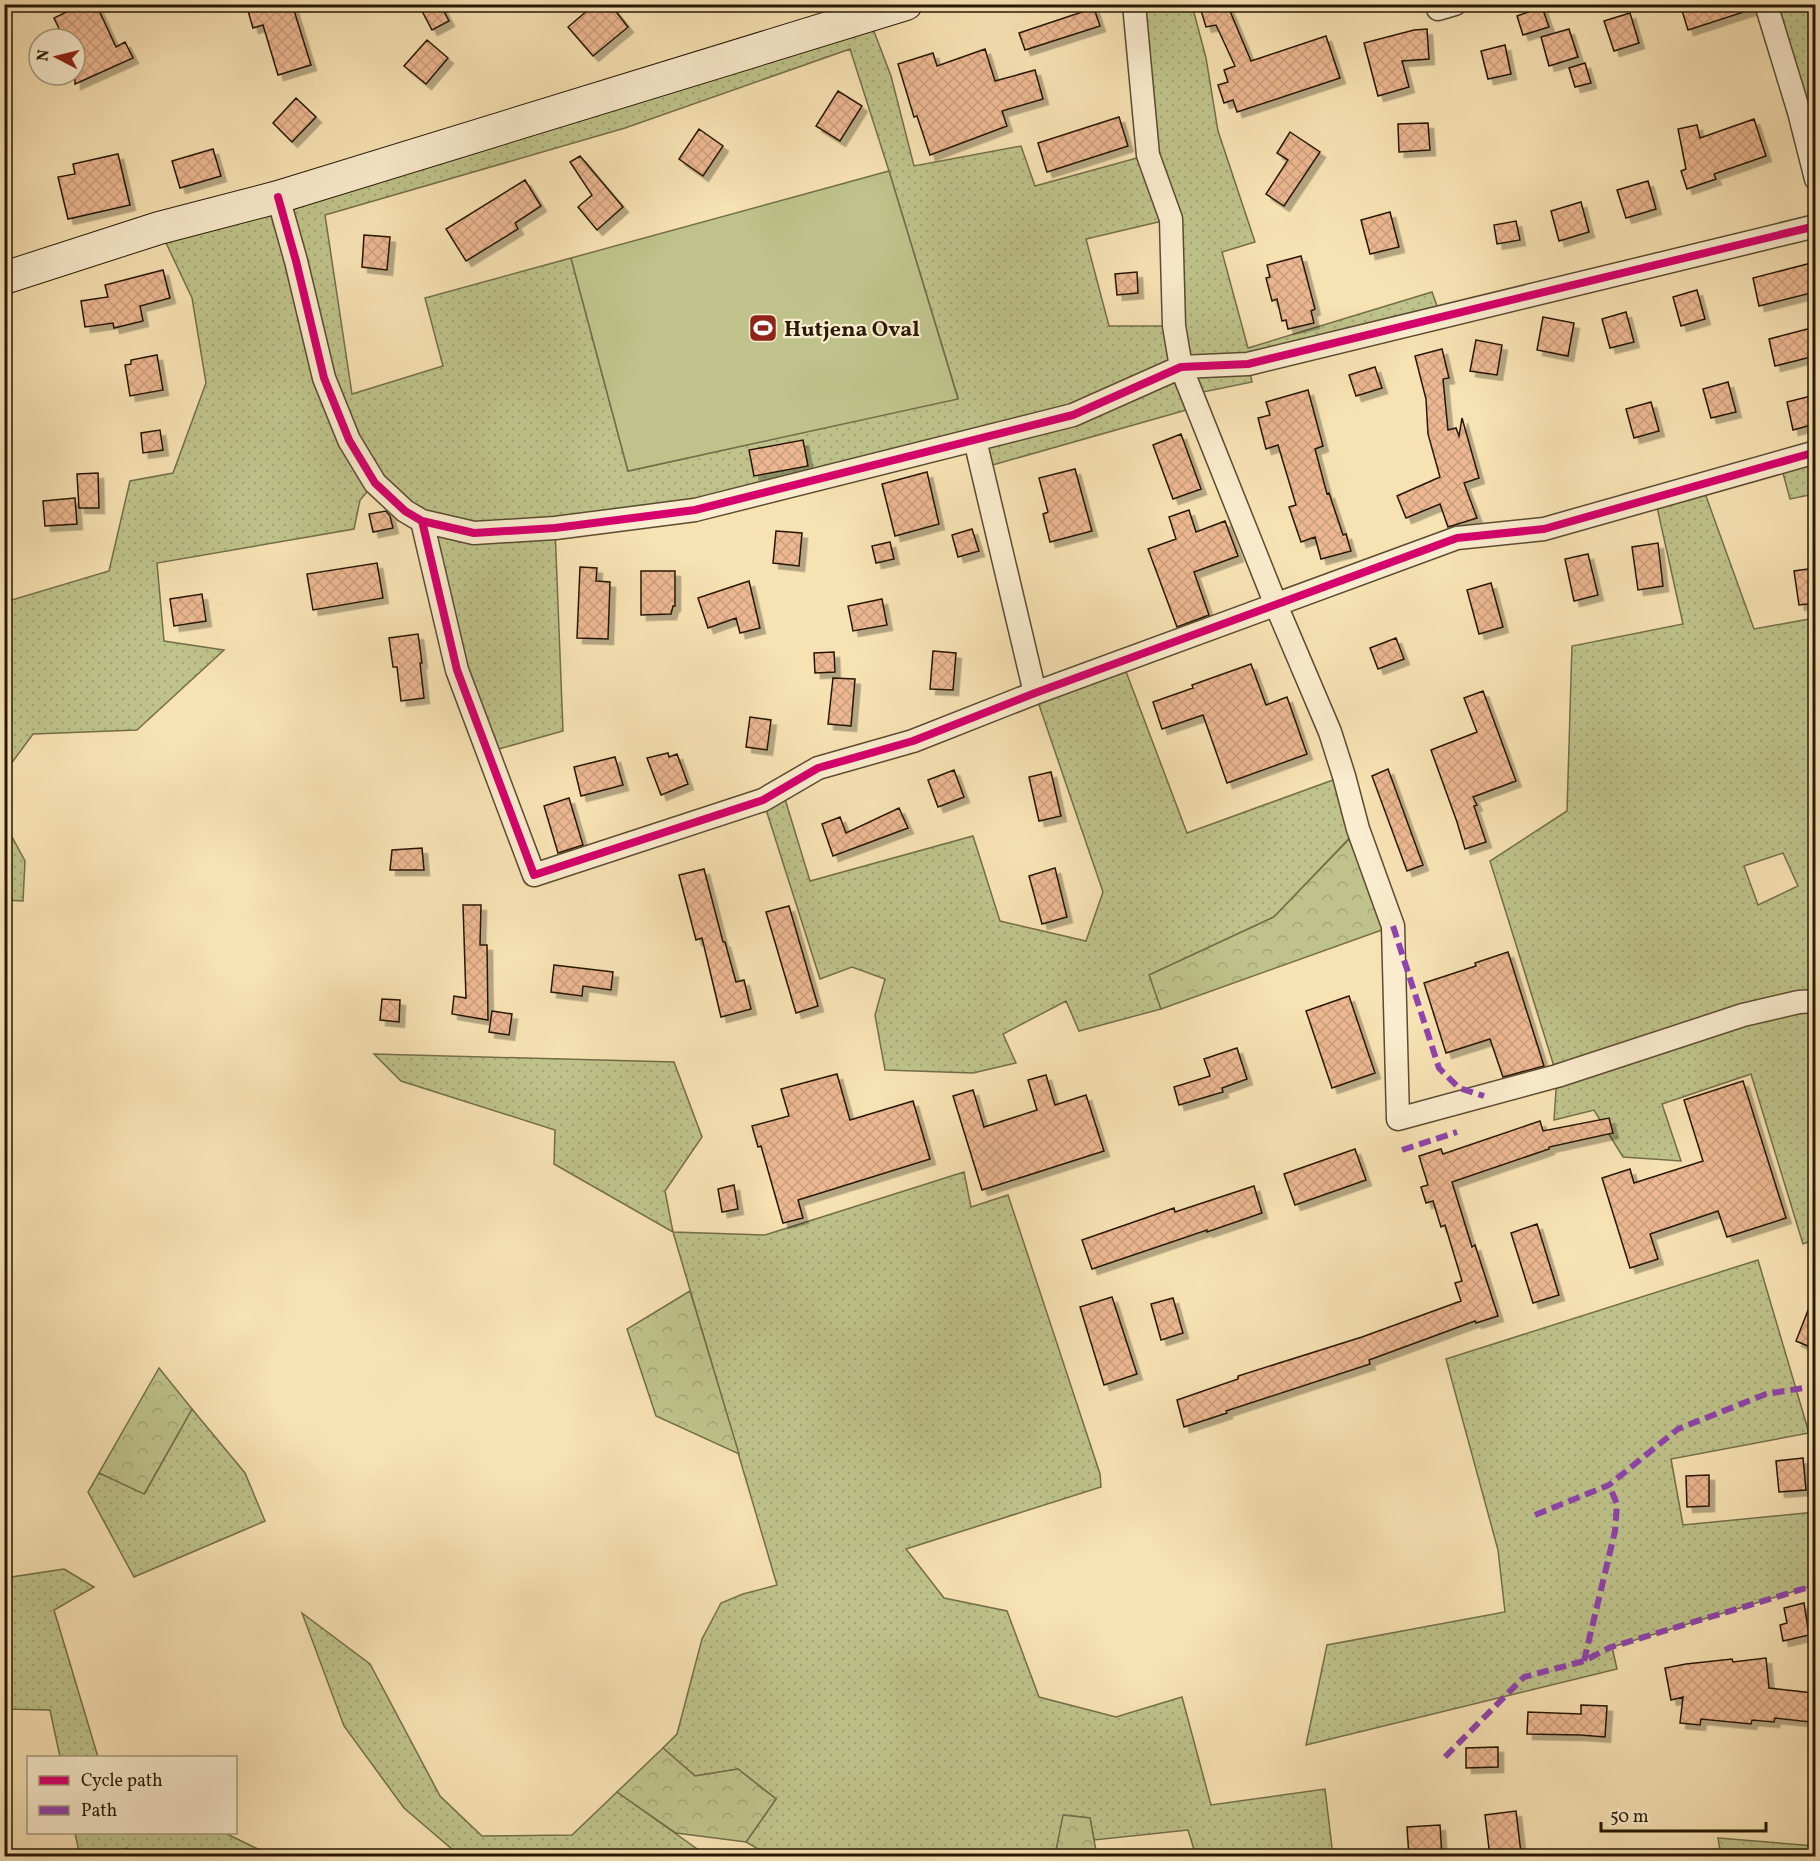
<svg xmlns="http://www.w3.org/2000/svg" width="1820" height="1861" font-family="Vollkorn,serif">
<style>
.grass{fill:url(#grass-dots);stroke:#746e48;stroke-width:1.5;fill-rule:evenodd}
.forest{fill:url(#forest-crowns);stroke:#746e48;stroke-width:1.5}
.park{fill:#bfc38b;stroke:#746e48;stroke-width:1.5}
.building{fill:url(#building-cross-hatch);stroke:#281905;stroke-width:1.5;filter:url(#shadow)}
.lines{fill:none;stroke-linecap:round;stroke-linejoin:round}
.street-casing{stroke:#5c4b30;stroke-width:25}
.secondary-casing{stroke:#281905;stroke-width:34}
.street{stroke:#faecce;stroke-width:22}
.secondary{stroke:#faecce;stroke-width:32}
.quiet{stroke:#8e44ad;stroke-width:6;stroke-dasharray:12 6;stroke-linecap:butt}
.cycleway-casing{stroke:#faecce;stroke-width:11}
.cycleway{stroke:#d6006c;stroke-width:8}
.labels{text-anchor:middle;stroke-width:4.5;stroke-linejoin:round;paint-order:stroke}
.poi-label{font-size:22px;font-weight:bold;fill:#281905;stroke:#faecce;text-anchor:start}
</style>
<defs>
<pattern id="grass-dots" width="8" height="8" patternUnits="userSpaceOnUse" patternTransform="scale(1.5)"><rect width="8" height="8" fill="#bfc38b"/><path d="M2 2h.1M6 6h.1" fill="none" stroke="#a4a776" stroke-width="1.8" stroke-linecap="round"/></pattern>
<pattern id="forest-crowns" width="20" height="18" patternUnits="userSpaceOnUse" patternTransform="scale(1.5)"><rect width="20" height="18" fill="#bfc38b"/><path d="M2 6a3 3 0 1 1 6 0M12 15a3 3 0 1 1 6 0" fill="none" stroke="#a4a776"/></pattern>
<pattern id="building-cross-hatch" width="8" height="8" patternUnits="userSpaceOnUse" patternTransform="scale(1.5)"><rect width="8" height="8" fill="#ecb791"/><path d="M0 0l8 8M0 8l8-8" fill="none" stroke="#ca9d7c"/></pattern>
<filter id="shadow"><feDropShadow dx="5.5" dy="5.5" stdDeviation="0" flood-color="#0004"/></filter>
</defs>
<rect width="100%" height="100%" fill="#f7e2b3"/>
<filter id="stains"><feTurbulence type="fractalNoise" baseFrequency=".00333" numOctaves="4"/><feColorMatrix values="0 0 0 0 .2 0 0 0 0 .09 0 0 0 0 .02 0 0 0 .5 -.17"/></filter>
<radialGradient id="worn" r=".72"><stop offset=".6" stop-color="#630" stop-opacity="0"/><stop offset="1" stop-color="#630" stop-opacity=".3"/></radialGradient>
<path class="grass" d="M1134 5H1192L1206 58 1218 131 1255 242 1222 252 1248 348 1432 292 1441 317 1248 364 1252 382 1193 394 1197 407 982 468 975 440 555 528 563 731 488 752 422 521 375 483 360 500 354 529 157 563 164 641 224 650 137 730 33 734 5 772V602L109 571 130 481 173 473 206 383 192 298 159 228 868 16 891 76 914 166 1021 146 1035 186 1148 155ZM850 49 889 171 958 398 628 471 571 258 425 298 443 366 352 394 325 215 625 128ZM1171 219 1174 326H1109L1086 239Z
M1766 5H1815V179Z
M1815 452V494L1790 499 1780 462Z
M1702 485 1754 629 1815 618 1816 1137 1814 1138 1815 1239 1803 1244 1751 1074 1662 1104 1681 1161 1623 1157 1594 1110 1554 1120 1557 1076 1490 861 1567 811 1572 646 1683 624 1655 498ZM1783 853 1798 886 1758 905 1744 866Z
M1122 661 1187 833 1344 776 1358 829 1274 917 1150 975 1161 1009 1079 1031 1066 1001 1003 1034 1016 1063 973 1073 885 1070 875 1015 885 979 852 967 820 979 763 800 782 789 810 881 973 836 1000 921 1086 941 1103 892 1035 693Z
M4 822 25 861 23 901 5 900Z
M374 1054 674 1062 702 1137 665 1191 673 1232 765 1235 964 1172 971 1207 1008 1195 1100 1474 1101 1487 906 1549 944 1598 1007 1611 1039 1697 1116 1717 1182 1697 1211 1805 1325 1789 1333 1856H1196L1188 1830 1094 1840 1090 1818 1064 1815 1055 1856H770L746 1842 776 1799 738 1769 695 1776 663 1748 677 1734 702 1639 721 1603 743 1594 777 1585 673 1232 554 1164 555 1130 401 1081Z
M1758 1260 1809 1433 1671 1459 1683 1525 1815 1512V1585L1612 1647 1617 1669 1306 1745 1327 1645 1505 1612 1498 1550 1446 1359Z
M192 1409 245 1473 265 1521 134 1577 88 1492 99 1473 145 1493Z
M64 1569 94 1587 54 1610 98 1757H60L50 1710 5 1709V1578Z
M302 1613 370 1664 440 1796 482 1836 572 1835 617 1792 707 1856H460L404 1808 344 1726Z
M75 1833H225L270 1855 137 1856 127 1848 107 1856H80Z"/>
<path class="forest" d="M1358 830 1393 926 1161 1009 1149 975 1274 917Z
M690 1291 739 1454 656 1416 627 1329Z
M159 1368 192 1409 144 1494 99 1473Z
M663 1748 695 1776 738 1769 776 1799 746 1842 676 1833 617 1792Z
M1063 1815 1090 1818 1097 1856H1055Z
M1718 1838 1815 1846V1856H1721Z"/>
<path class="park" d="M889 171 958 399 628 471 571 258Z"/>
<path class="building" d="M83 4H96L116 47 125 42 133 58 75 84V39H64L54 18Z
M246 4H292L311 65 278 75 263 25 253 28Z
M434 4H440L449 21 432 30 422 11Z
M595 4H610L628 27 593 56 568 27Z
M1199 4H1227L1251 61 1326 36 1340 78 1237 112 1233 100 1224 103 1218 85 1228 82 1224 70 1235 66 1216 25 1206 27Z
M1680 4H1753V9L1688 30Z
M1542 7 1549 27 1523 35 1517 16Z
M1094 8 1100 26 1025 50 1019 33Z
M1630 13 1639 43 1614 51 1604 21Z
M1427 29 1429 59 1402 61 1409 87 1378 96 1364 43 1414 30Z
M1569 29 1578 57 1549 66 1541 37Z
M427 40 448 58 426 84 404 66Z
M1505 45 1511 74 1488 79 1481 51Z
M985 49 995 81 1035 70 1043 99 1002 111 1007 126 930 155 917 116 914 117 898 64 933 53 937 66Z
M1585 63 1591 83 1575 87 1569 68Z
M838 91 862 106 840 141 816 126Z
M296 98 316 117 292 142 273 123Z
M1119 117 1128 146 1047 172 1038 143Z
M1754 119 1766 156 1714 174 1716 179 1687 189 1681 171 1686 169 1678 129 1697 125 1700 138Z
M1428 123 1430 150 1399 152 1398 124Z
M699 129 723 146 703 176 679 159Z
M1290 132 1320 152 1284 206 1266 194 1288 160 1277 153Z
M213 149 221 176 180 188 172 161Z
M118 154 130 205 68 219 58 177 75 174 73 164Z
M580 156 623 207 597 230 578 207 592 195 570 162Z
M525 180 541 206 515 223 518 229 466 261 446 229Z
M1648 181 1656 209 1626 218 1617 190Z
M1581 202 1589 232 1559 241 1551 211Z
M1390 212 1399 247 1370 254 1361 220Z
M1516 221 1520 240 1497 244 1494 225Z
M364 235 390 237 387 270 362 267Z
M1301 256 1315 309 1311 311 1314 323 1288 329 1286 320 1282 321 1277 299 1272 301 1266 278 1270 277 1267 265Z
M1815 262V292L1759 306 1753 278Z
M163 270 170 298 140 306 143 321 114 328 113 323 85 327 81 301 108 297 105 285Z
M1137 272 1138 293 1117 295 1115 274Z
M1697 290 1705 319 1681 326 1673 297Z
M1626 312 1634 342 1610 348 1602 319Z
M1543 317 1574 323 1568 356 1537 350Z
M1815 327V356L1775 366 1769 339Z
M1476 340 1502 345 1497 375 1470 371Z
M1442 349 1449 378 1443 379 1448 430 1456 428 1459 436 1462 418 1479 478 1464 483 1477 518 1448 527 1440 504 1406 518 1397 496 1440 477 1428 434 1426 399 1415 356Z
M157 355 163 390 130 396 125 365 131 364V360Z
M1375 367 1382 388 1356 396 1349 375Z
M1728 382 1736 412 1711 418 1703 389Z
M1308 390 1323 446 1315 449 1327 494 1329 493 1343 535 1346 534 1351 551 1321 559 1315 537 1301 542 1289 507 1296 505 1278 445 1266 449 1258 418 1270 415 1266 402Z
M1815 395V424L1793 430 1787 402Z
M1651 402 1659 431 1634 438 1626 409Z
M160 430 163 450 143 453 141 433Z
M1181 434 1201 489 1173 499 1153 445Z
M803 440 808 466 754 476 749 450Z
M1075 469 1092 531 1050 542 1043 514 1048 512 1039 478Z
M927 472 939 524 895 536 882 484Z
M98 473 99 508H79L77 474Z
M75 498 77 524 45 526 43 501Z
M1189 510 1196 532 1225 521 1238 556 1194 572 1209 615 1177 627 1148 549 1176 539 1169 517Z
M386 511 390 516 393 528 373 532 369 514Z
M972 529 979 551 958 557 952 535Z
M776 531 802 533 799 566 773 563Z
M890 542 894 559 876 563 872 546Z
M1658 543 1663 586 1638 590 1632 547Z
M1588 554 1598 595 1574 601 1565 559Z
M377 563 383 598 313 610 307 574Z
M580 567 597 568 596 581 610 582 608 639 577 638Z
M1815 568V603L1799 605 1794 571Z
M641 571H675V606H673L671 614 641 615Z
M749 581 760 628 740 633 736 618 708 628 698 598Z
M1491 583 1503 627 1479 634 1467 590Z
M202 594 206 621 174 626 170 599Z
M882 599 887 625 853 631 848 606Z
M418 634 422 663H420L424 698 401 701 397 667H393L389 638Z
M1396 638 1404 659 1378 669 1370 648Z
M933 651 956 653 953 690 930 689Z
M834 652 835 672 815 673 814 653Z
M1251 664 1266 705 1287 697 1307 754 1227 783 1203 715 1162 729 1153 702 1193 688 1192 685Z
M833 678 855 679 851 726 828 724Z
M1483 691 1516 781 1473 797 1477 805 1474 806 1486 842 1465 849 1457 822 1431 750 1477 732 1464 698Z
M750 717 771 720 767 750 746 747Z
M668 753 669 757 677 754 688 784 661 795 647 758Z
M615 757 623 785 581 796 574 767Z
M1388 769 1423 865 1407 871 1372 776Z
M954 770 964 797 938 807 928 780Z
M1051 772 1061 816 1039 821 1029 777Z
M569 798 583 845 558 853 544 806Z
M899 808 908 828 833 856 822 824 840 817 846 833Z
M422 848 424 870H390L392 850Z
M1055 868 1067 917 1042 924 1029 876Z
M704 869 723 942H725L736 982 744 980 751 1009 721 1017 702 938 696 940 679 875Z
M463 905H481L480 945H487L488 1020 452 1014 454 996 466 998Z
M789 906 818 1006 796 1013 766 912Z
M1508 952 1544 1066 1503 1077 1490 1039 1446 1053 1424 983 1476 966 1475 963Z
M554 965 613 972 611 990 583 986 582 996 551 992Z
M1349 996 1375 1073 1332 1088 1306 1011Z
M382 999 400 1000 399 1022 380 1020Z
M492 1011 512 1014 509 1035 489 1032Z
M1237 1048 1247 1079 1222 1088 1223 1092 1179 1105 1174 1087 1210 1076 1204 1059Z
M837 1074 850 1120 913 1101 930 1159 798 1200 803 1218 783 1223 761 1146 758 1147 752 1126 789 1116 781 1089Z
M1046 1075 1055 1105 1086 1095 1104 1151 982 1190 953 1096 973 1090 984 1127 1037 1110 1028 1080Z
M1743 1081 1786 1218 1727 1237 1718 1211 1650 1234 1658 1259 1630 1268 1602 1178 1630 1169 1634 1183 1703 1161 1684 1100Z
M1609 1118 1613 1133 1549 1147V1149L1452 1182 1472 1247 1475 1245 1498 1316 1476 1323 1475 1321 1369 1360 1370 1364 1226 1411 1227 1413 1184 1427 1177 1400 1238 1379V1376L1362 1337 1461 1301 1455 1283 1462 1281 1445 1225 1441 1227 1433 1201 1426 1203 1421 1187 1428 1185 1419 1156 1441 1149 1443 1154 1540 1121 1543 1131Z
M1355 1149 1366 1180 1295 1205 1284 1174Z
M734 1185 738 1209 722 1212 718 1189Z
M1254 1186 1262 1213 1207 1232V1230L1092 1269 1082 1240 1174 1208 1175 1212Z
M1537 1224 1559 1295 1533 1303 1511 1233Z
M1814 1295H1815V1349L1796 1341Z
M1112 1297 1137 1374 1104 1385 1080 1307Z
M1173 1298 1183 1333 1161 1340 1151 1304Z
M1803 1458 1806 1490 1779 1492 1776 1461Z
M1709 1475V1506L1687 1507 1686 1476Z
M1804 1603 1809 1635 1783 1641 1780 1625 1787 1623 1784 1608Z
M1766 1658 1769 1688 1813 1693 1810 1722 1775 1718 1774 1722 1752 1720 1751 1724 1701 1719 1700 1725 1680 1723 1683 1697 1671 1700 1665 1668 1686 1664 1732 1659 1733 1662Z
M1581 1705 1607 1706 1605 1737 1580 1735 1527 1734 1528 1712 1581 1714Z
M1498 1747V1767L1466 1768V1748Z
M1516 1811 1521 1853 1490 1857 1485 1815Z
M1440 1825 1442 1857H1409L1407 1827Z"/>
<g class="lines">
<g class="street-casing">
<path id="street" d="M1134 4 1148 155 1171 219 1174 326 1181 367 1276 605 1330 732 1344 776 1358 829 1393 926 1398 1119 1557 1076 1743 1015 1799 1002 1816 1001
M1766 4 1799 112 1816 179
M1438 9 1455 4
M278 197 296 261 324 378 349 440 375 483 405 511 422 521 474 533 555 528 695 510 1073 415 1181 367 1248 364 1816 226
M975 440 1035 693
M422 521 457 670 534 875 763 800 818 768 913 741 1035 693 1457 538 1544 529 1816 452"/>
</g>
<g class="secondary-casing">
<path id="secondary" d="M4 278 159 228 278 197 906 4"/>
</g>
<use href="#street" class="street"/>
<use href="#secondary" class="secondary"/>
<path class="quiet" d="M1393 926 1439 1068 1459 1088 1484 1096
M1402 1150 1457 1132
M1535 1515 1609 1485 1678 1429 1766 1394 1816 1386
M1584 1661 1615 1531 1617 1504 1609 1485
M1445 1757 1524 1677 1584 1661 1611 1647 1816 1585"/>
<g class="cycleway-casing">
<path id="cycleway" d="M278 197 296 261 324 378 349 440 375 483 405 511 422 521 474 533 555 528 695 510 1073 415 1181 367 1248 364 1816 226
M422 521 457 670 534 875 763 800 818 768 913 741 1035 693 1457 538 1544 529 1816 452"/>
</g>
<use href="#cycleway" class="cycleway"/>
</g>
<defs>
<g id="stadium-square" transform="scale(1.5)"><rect x="-9" y="-9" width="18" height="18" rx="4" fill="#8f2418" stroke="#faecce"/><path d="M0-5a6.5 5 0 1 0 0 10a6.5 5 0 1 0 0-10ZM-3.5-1.8h7v3.6h-7Z" fill="#fff"/></g>
</defs>
<g fill-rule="evenodd">
<use href="#stadium-square" x="763" y="328"/>
</g>
<g class="labels">
<g class="poi-label">
<text x="784" y="336">Hutjena Oval</text>
</g>
</g>
<rect width="1820" height="1861" fill="none" stroke="#f7e2b3" stroke-width="24"/>
<rect x="6" y="6" width="1808" height="1849" fill="none" stroke="#281905" stroke-width="3"/>
<rect x="12" y="12" width="1796" height="1837" fill="none" stroke="#281905" stroke-width="1.5"/>
<rect x="27" y="1756" width="210" height="78" fill="#faecce" stroke="#a6987e" stroke-width="1.5"/>
<rect x="39" y="1776" width="30" height="9" fill="#d6006c" stroke="#a6987e" stroke-width="1.5"/>
<text x="81" y="1786" font-size="18" fill="#281905">Cycle path</text>
<rect x="39" y="1806" width="30" height="9" fill="#8e44ad" stroke="#a6987e" stroke-width="1.5"/>
<text x="81" y="1816" font-size="18" fill="#281905">Path</text>
<g transform="translate(57 57) rotate(277)"><circle r="28" fill="#faecce" stroke="#a6987e" stroke-width="1.5"/>
<path d="M0-4.5L10 22L0 15L-10 22Z" fill="#8f2418"/>
<text y="-9" font-size="16" font-weight="bold" text-anchor="middle" fill="#281905">N</text>
</g>
<path d="M1601 1822v9h165v-9" fill="none" stroke="#281905" stroke-width="3"/>
<text x="1610" y="1822" font-size="18" fill="#281905" stroke="#faecce" stroke-width="4.5" paint-order="stroke">50 m</text>
<rect width="100%" height="100%" filter="url(#stains)"/>
<rect width="100%" height="100%" fill="url(#worn)"/>
</svg>
